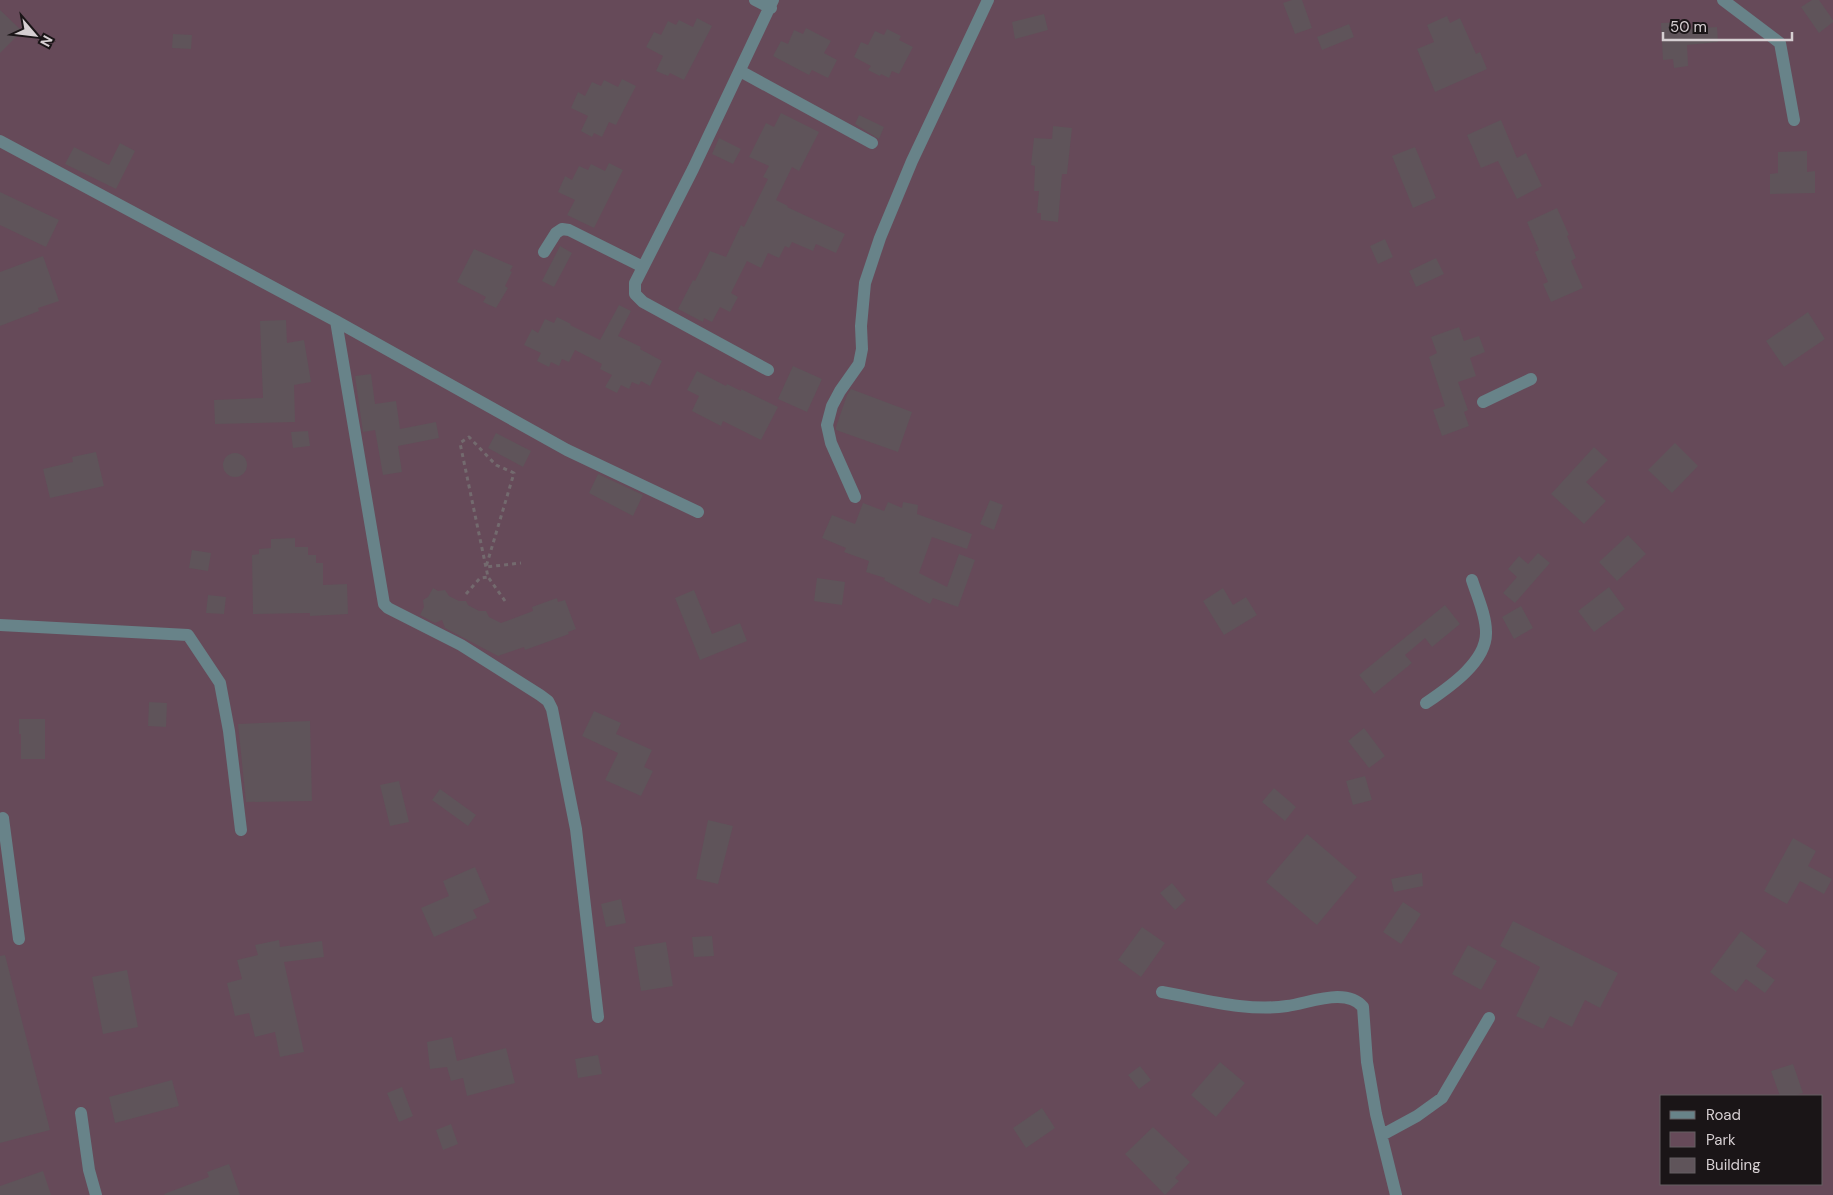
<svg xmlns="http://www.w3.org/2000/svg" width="1833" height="1195" font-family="'DM Sans',sans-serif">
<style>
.green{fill:#664a59;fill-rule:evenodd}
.building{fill:#5f545a}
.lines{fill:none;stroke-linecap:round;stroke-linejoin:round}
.path{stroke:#736a6e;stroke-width:3;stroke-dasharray:4 4;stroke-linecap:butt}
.minor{stroke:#688389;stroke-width:12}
</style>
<rect width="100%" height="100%" fill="#352b30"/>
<path class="green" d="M0 0H1833V1195H0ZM1662 1096H1822V1184H1662Z"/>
<path class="building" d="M1292 0H1302L1312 28 1295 34 1283 3Z
M1812 0H1819L1833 20V22L1819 33 1801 7Z
M0 10 22 31 0 53Z
M1044 14 1048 30 1015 39 1012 22Z
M1447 16 1450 23 1460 18 1476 54 1480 52 1487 69 1435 92 1417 49 1434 42 1427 25Z
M697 18 712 26 684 80 670 73 668 76 656 71 663 56 646 47 654 32 661 35 668 21 676 25 679 20 693 27Z
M1684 22 1685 29 1717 27 1718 42 1687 45 1688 66 1674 68 1673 59 1663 60 1661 23Z
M1349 24 1354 37 1322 50 1317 37Z
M806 28 831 41 824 53 837 60 828 78 812 70 809 75 773 56 781 41 788 44 794 30 803 34Z
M887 29 901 36 899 40 913 47 899 74 892 71 889 78 881 74 880 76 868 70 871 66 854 57 861 42 868 45 875 31 884 35Z
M173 34 192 35 191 49 172 48Z
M622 79 636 86 616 125 609 122 602 137 594 133 592 137 581 131 588 116 571 108 578 92 585 96 592 82 601 86 604 80 618 87Z
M781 113 819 132 799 171 792 167 776 200 788 206 787 207 845 234 836 253 816 244 813 251 792 242 789 248 785 246 779 258 768 253 761 268 747 261 731 293 738 297 730 312 720 307 712 322 704 318 703 322 678 309 693 280 695 281 710 251 726 257 741 225 744 227 768 179 763 177 769 166 749 157 766 123 774 127Z
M859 115 884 127 879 139 855 124Z
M1501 120 1517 158 1526 153 1542 186 1517 199 1498 161 1481 168 1467 135Z
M1053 126 1072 128 1067 174H1062L1058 222 1041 220V213H1037L1039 191H1034L1035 166 1031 165 1034 138 1052 139Z
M719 138 741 149 733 164 712 154Z
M120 143 135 151 116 189 65 164 74 147 109 165Z
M1415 147 1436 198 1413 208 1392 156Z
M1807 151V172L1815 171V193L1770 194V174L1778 173V152Z
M609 163 623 170 594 228 567 215 575 200 558 192 565 176 572 180 579 166 588 170 591 164 605 171Z
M0 192 59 220 46 247 0 225Z
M1557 208 1569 235 1567 236 1576 258 1571 261 1583 288 1551 302 1543 284 1548 282 1535 252 1539 250 1527 222Z
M1385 239 1393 257 1378 264 1370 246Z
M560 246 572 253 554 287 542 281Z
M474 249 513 266 510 271 512 272 505 286 508 288 496 308 483 302 486 297 457 282Z
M43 256 59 301 38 308 39 311 0 326V272Z
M1436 258 1444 274 1416 287 1409 271Z
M619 305 631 311 618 336 641 347 640 349 662 361 650 386 641 381 639 385 632 382 629 389 621 385 617 393 605 387 612 375 600 369 602 364 575 350 569 362 562 359 559 366 551 362 549 367 537 361 541 353 524 345 532 329 538 333 545 319 554 323 557 317 571 324 570 325 600 340Z
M1808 312 1825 339 1784 367 1766 341Z
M286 320 287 343 304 340 311 382 294 385 295 422 215 424 214 400 263 398 260 321Z
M1459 327 1464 341 1479 336 1485 352 1470 358 1476 376 1458 382 1468 410 1464 412 1469 426 1442 436 1433 410 1445 406 1429 357 1437 353 1431 337Z
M793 366 822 379 807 412 778 399Z
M697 371 726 386 727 384 741 391V389L778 407 761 440 723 421 721 426 692 411 699 396 687 390Z
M371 374 375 404 396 401 400 429 436 422 439 438 398 446 402 472 383 475 375 430 363 432 355 376Z
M851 389 912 412 898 452 836 430V427L847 395Z
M308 431 310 446 293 448 291 432Z
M496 433 531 451 523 467 488 448Z
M1675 443 1698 466 1672 493 1648 470Z
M1594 447 1608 460 1586 482 1606 501 1584 524 1551 494Z
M96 452 104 486 50 498 43 469 73 462 72 457Z
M223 465a12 12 0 1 1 24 0a12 12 0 1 1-24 0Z
M598 474 643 495 633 516 589 493Z
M990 500 1003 505 994 530 980 524Z
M888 502 902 508 903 502 918 505 917 514 972 534 967 549 932 537 919 573 947 587 959 554 975 560 958 607 933 598 930 604 884 580 885 578 866 572 869 561 844 552 846 548 822 538 832 515 855 524 863 503 884 511Z
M1628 535 1646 554 1617 581 1599 562Z
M295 538V547H308V555H316V563H323V585L347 584 348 614 310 616V613L253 614 252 555 259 554V549L271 548V539Z
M192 550 211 553 208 571 189 568Z
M1538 553 1550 563 1515 603 1503 593 1517 577 1508 569 1519 556 1528 564Z
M817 578 845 582 842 605 814 601Z
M1609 587 1625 609 1594 632 1578 611Z
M433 588 438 591 445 590 449 596 459 601H466L468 605 479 611H486L489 617 501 623 533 611 532 607 557 598 558 602 565 600 576 629 568 632 569 634 525 650 524 647 498 656 445 628 442 620 435 623 420 615 424 607 423 600 428 597Z
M1223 588 1233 605 1246 597 1257 615 1224 635 1203 601Z
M694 590 712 634 740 623 747 641 700 660 675 598Z
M208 595 226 597 224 614 206 613Z
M1445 605 1460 624 1432 647 1425 638 1405 655 1412 663 1374 694 1359 675Z
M1521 606 1533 628 1514 639 1502 617Z
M149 702 167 703 166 727 148 726Z
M594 711 621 723 616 734 652 750 644 767 653 771 641 796 605 780 618 753 582 736Z
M19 719H45V759H21V734H19Z
M310 721 312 801 246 802 238 724Z
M1364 728 1385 756 1369 768 1348 741Z
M1365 776 1372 800 1353 805 1346 781Z
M399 781 409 822 390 826 380 785Z
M1274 788 1296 807 1285 821 1262 802Z
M440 789 476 815 468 826 432 800Z
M708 820 733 826 718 884 696 879Z
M1307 834 1357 877 1317 925 1266 882Z
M1793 838 1816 851 1808 866 1832 879 1824 894 1800 881 1787 904 1764 891Z
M475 867 490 902 473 910 477 918 434 937 421 908 449 896 443 881Z
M1422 873 1423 886 1394 892 1391 879Z
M1172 883 1186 900 1175 910 1160 893Z
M621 899 626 923 606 927 601 904Z
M1403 902 1421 914 1401 944 1383 932Z
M1513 921 1618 973 1600 1008 1585 1000 1572 1027 1550 1016 1543 1029 1516 1016 1540 967 1500 946Z
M1142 927 1165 943 1141 977 1118 960Z
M1741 931 1767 951 1756 966 1775 980 1765 993 1746 979 1736 992 1710 972Z
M712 936 714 956 694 957 692 937Z
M279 940 280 947 322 941 324 957 284 962 304 1052 280 1057 275 1032 255 1037 249 1013 235 1016 227 983 242 979 237 960 258 955 255 945Z
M666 942 673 986 641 991 634 947Z
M1468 945 1497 961 1481 990 1452 974Z
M5 955 50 1130 0 1143V956Z
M127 970 138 1027 103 1034 92 977Z
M452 1037 457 1061 506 1048 515 1083 467 1096 463 1078 451 1081 447 1067 430 1069 427 1042Z
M598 1055 602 1074 578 1078 575 1059Z
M1220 1062 1245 1083 1216 1117 1191 1095Z
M1793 1064 1803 1093 1793 1096H1780L1771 1071Z
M1140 1066 1151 1080 1139 1089 1128 1075Z
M172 1080 179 1106 115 1123 109 1097Z
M402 1087 413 1116 399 1122 387 1093Z
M1042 1108 1055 1128 1026 1148 1013 1128Z
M451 1124 458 1144 443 1150 436 1130Z
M1153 1127 1190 1162 1175 1178 1179 1181 1165 1195 1125 1154Z
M229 1164 240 1195H165L164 1194 209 1177 207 1172Z
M43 1171 51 1195H0V1186Z"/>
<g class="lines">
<path class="path" d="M466 594 480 578 488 577
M505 601 488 577 460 443 469 437 496 465 514 473 486 567 521 563"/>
<path class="minor" d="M755 0 771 8
M1723 0 1780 43 1794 120
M740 71 872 143
M0 141 336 321 567 450 698 512
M544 252 556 233 562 229 569 230 643 267
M336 321 384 604 388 608 461 645 540 695 548 701 552 709 576 829 598 1017
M768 370 643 302 635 294V283L693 169 773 0
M1483 402 1531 379
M855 497 831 443 827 425 832 406 840 391 859 364 862 349 861 326 865 283 880 238 912 161 988 0
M0 625 188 635 220 683 229 731 241 830
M1426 703C1448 688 1487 662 1486 632 1486 615 1477 596 1472 580
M0 819 3 818 19 939
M1162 992C1203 999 1246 1012 1287 1006 1310 1003 1346 987 1363 1007L1367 1062 1376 1114 1396 1195
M81 1113 89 1170 96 1195
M1382 1135 1417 1116 1442 1098 1489 1018"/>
</g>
<rect x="1660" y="1095" width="162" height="90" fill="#1a1517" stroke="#655f62"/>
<rect x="1670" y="1111" width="25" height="8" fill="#688389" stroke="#655f62"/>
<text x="1706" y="1120" font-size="15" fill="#d6cfd2">Road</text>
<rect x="1670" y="1132" width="25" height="15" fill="#664a59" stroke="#655f62"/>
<text x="1706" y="1145" font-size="15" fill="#d6cfd2">Park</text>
<rect x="1670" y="1158" width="25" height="15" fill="#5f545a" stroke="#655f62"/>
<text x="1706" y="1170" font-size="15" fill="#d6cfd2">Building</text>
<g transform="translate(35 35) rotate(118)" stroke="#1a1517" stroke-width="4" paint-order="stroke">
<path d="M0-4L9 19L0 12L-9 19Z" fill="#d6cfd2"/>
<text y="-8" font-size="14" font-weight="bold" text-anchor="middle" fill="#d6cfd2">N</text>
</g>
<path d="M1663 32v8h129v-8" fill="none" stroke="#d6cfd2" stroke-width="2.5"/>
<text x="1670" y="32" font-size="15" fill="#d6cfd2" stroke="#1a1517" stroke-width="4" paint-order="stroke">50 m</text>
</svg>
